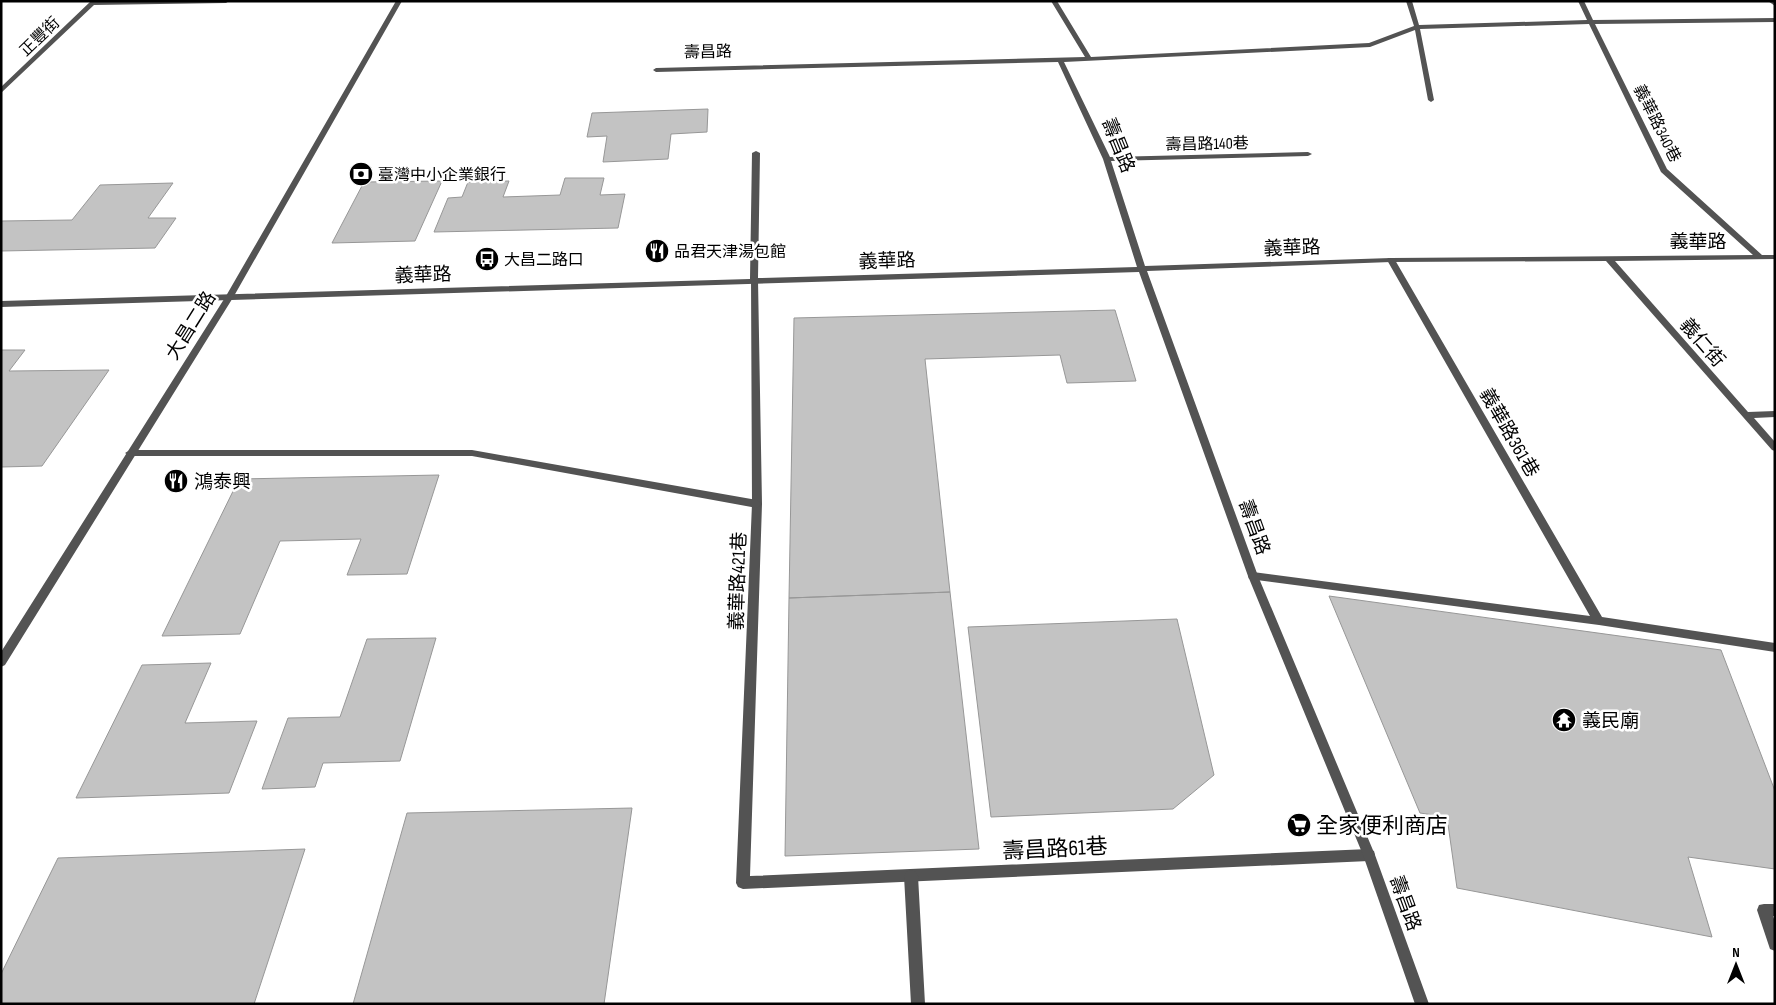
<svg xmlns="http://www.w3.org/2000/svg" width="1776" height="1005" font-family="'Sofia Sans Condensed','Noto Sans TC',sans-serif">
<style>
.building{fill:#c3c3c3;stroke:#979797}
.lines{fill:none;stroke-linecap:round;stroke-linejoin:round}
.service{fill:#535353;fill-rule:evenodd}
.minor{fill:#535353;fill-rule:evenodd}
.tertiary{fill:#535353;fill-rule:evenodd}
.labels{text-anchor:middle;stroke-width:5;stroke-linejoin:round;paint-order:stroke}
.far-street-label{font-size:16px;fill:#000;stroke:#fff}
.far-poi-label{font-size:16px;fill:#000;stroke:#fff;text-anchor:start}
.street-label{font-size:19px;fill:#000;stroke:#fff}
.poi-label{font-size:19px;fill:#000;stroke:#fff;text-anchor:start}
.near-poi-label{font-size:22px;fill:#000;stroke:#fff;text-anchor:start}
.near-street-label{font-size:22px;fill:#000;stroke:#fff}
</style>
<rect width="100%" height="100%" fill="#fff"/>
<path class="building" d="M708 109 707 132 671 134 668 159 603 162 607 136 587 137 592 113Z
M565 178H604L600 195 625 194 618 228 434 232 448 198 462 197 468 182 509 181 503 197 560 195Z
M442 181 415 241 332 243 364 182Z
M173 183 148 218H176L155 248 1 251V221L72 220 100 185Z
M1115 310 1136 381 1067 383 1060 355 925 359 950 592 789 598 794 318Z
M1 350H25L9 371 109 370 42 466 1 467Z
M439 475 407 574 347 575 361 539 280 541 240 634 162 636 239 479Z
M950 592 979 849 785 856 789 598Z
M1329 596 1721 650 1775 791V869L1688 857 1712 937 1457 888 1447 817 1420 813Z
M1177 619 1214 775 1173 809 991 817 968 627Z
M436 638 400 761 323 763 315 787 262 789 288 718 340 717 367 639Z
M211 663 185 723 257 721 229 793 76 798 142 665Z
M632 808 604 1004H353L407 813Z
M305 849 254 1004H1V974L58 858Z"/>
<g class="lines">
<path class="service" d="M1388 258H1391L1395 260 1602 617 1775 643V652L1599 625 1249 579 1248 576 1249 573 1253 572 1590 616 1387 260Z
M751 278H754L758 280 762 504 750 876 1369 849 1374 851 1375 855 1374 859 1369 861 743 889 738 887 736 883 752 504Z
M1764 904H1775V916H1773L1775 922V951L1770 949 1757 910 1759 905Z"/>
<path class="minor" d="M91 1H229L226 3 94 5 1 93V87Z
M1051 1H1057L1091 57 1369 43 1414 26 1406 1H1412L1419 25 1587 20 1578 1H1584L1593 20 1775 18V22L1595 24 1667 169 1762 255H1775V259L1615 261 1748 412 1775 411V417L1754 418 1775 442V451L1772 450 1606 261 1391 262 1147 271 1258 576 1375 855 1429 1004H1415L1363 855 1248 576 1139 272 1 307V301L750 279 752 153 756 151 760 153 758 278 1137 267 1103 159 1058 62 656 72 653 70 656 68 1085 57ZM1589 24 1661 172 1753 255 1391 258 1145 266 1111 161 1308 156 1312 154 1308 152 1110 157 1064 62 1370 47 1415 30 1428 100 1431 102 1434 100 1420 29Z
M1768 1H1775V6Z
M130 450H472L757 500 762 504 757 508 472 456H130L125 453Z
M911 870 916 872 918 876 925 1004H911L904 876 906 872Z"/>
<path class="tertiary" d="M396 1H402L234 296 5 665 1 667V652L226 296Z"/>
</g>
<defs>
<g id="bank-disc" transform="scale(1.25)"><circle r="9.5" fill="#000" stroke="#fff"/><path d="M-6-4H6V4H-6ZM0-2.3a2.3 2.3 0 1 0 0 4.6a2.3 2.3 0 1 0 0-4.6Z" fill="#fff"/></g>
<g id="restaurant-disc" transform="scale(1.25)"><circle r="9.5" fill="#000" stroke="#fff"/><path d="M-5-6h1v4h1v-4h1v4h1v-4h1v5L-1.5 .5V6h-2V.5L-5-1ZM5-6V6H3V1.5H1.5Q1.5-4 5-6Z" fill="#fff"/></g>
<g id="bus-disc" transform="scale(1.25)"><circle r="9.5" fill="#000" stroke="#fff"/><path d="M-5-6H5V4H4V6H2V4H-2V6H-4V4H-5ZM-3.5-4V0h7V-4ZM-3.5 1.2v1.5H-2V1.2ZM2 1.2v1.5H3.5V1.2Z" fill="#fff"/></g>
<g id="temple-disc" transform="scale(1.25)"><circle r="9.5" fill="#000" stroke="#fff"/><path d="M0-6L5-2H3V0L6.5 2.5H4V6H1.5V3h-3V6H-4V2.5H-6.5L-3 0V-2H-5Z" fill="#fff"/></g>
<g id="supermarket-disc" transform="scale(1.25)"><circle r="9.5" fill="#000" stroke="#fff"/><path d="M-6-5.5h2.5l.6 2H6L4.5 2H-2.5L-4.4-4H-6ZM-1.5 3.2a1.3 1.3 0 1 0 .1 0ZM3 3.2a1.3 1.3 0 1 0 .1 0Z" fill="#fff"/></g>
</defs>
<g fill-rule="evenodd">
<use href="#bank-disc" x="361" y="174"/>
<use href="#restaurant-disc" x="657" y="251"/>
<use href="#bus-disc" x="487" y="259"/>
<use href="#restaurant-disc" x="176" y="481"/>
<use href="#temple-disc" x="1564" y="720"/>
<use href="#supermarket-disc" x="1299" y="825"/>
</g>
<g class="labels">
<g class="far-street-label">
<text transform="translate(39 36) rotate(-44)" y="6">正豐街</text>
<text transform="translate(708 51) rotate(-1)" y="6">壽昌路</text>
<text transform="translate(1658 123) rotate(63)" y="6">義華路340巷</text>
<text transform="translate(1207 143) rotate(-1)" y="6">壽昌路140巷</text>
</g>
<g class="far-poi-label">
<text x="378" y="180">臺灣中小企業銀行</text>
<text x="674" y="257">品君天津湯包館</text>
<text x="504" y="265">大昌二路口</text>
</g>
<g class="street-label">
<text transform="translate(1119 145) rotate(68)" y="7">壽昌路</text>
<text x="1698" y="248">義華路</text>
<text transform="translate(1292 247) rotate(-2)" y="7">義華路</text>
<text transform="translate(887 260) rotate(-2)" y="7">義華路</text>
<text transform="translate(423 274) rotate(-2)" y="7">義華路</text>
<text transform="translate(190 325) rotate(-58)" y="7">大昌二路</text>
<text transform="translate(1703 342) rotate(49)" y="7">義仁街</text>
<text transform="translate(1510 432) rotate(60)" y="7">義華路361巷</text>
<text transform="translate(1255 527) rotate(70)" y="7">壽昌路</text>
<text transform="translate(737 581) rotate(-88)" y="7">義華路421巷</text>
<text transform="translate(1406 903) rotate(70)" y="7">壽昌路</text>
</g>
<g class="poi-label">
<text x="194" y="488">鴻泰興</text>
<text x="1582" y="727">義民廟</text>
</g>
<g class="near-poi-label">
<text x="1316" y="833">全家便利商店</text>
</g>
<g class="near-street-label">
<text transform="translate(1055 848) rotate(-3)" y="8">壽昌路61巷</text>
</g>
</g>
<rect width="1776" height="1005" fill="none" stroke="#000000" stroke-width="5"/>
<g transform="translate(1736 965)" stroke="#ffffff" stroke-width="4" paint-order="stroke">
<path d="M0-4L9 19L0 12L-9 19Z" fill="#000000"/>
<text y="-8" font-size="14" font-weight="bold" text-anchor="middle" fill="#000000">N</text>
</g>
</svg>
